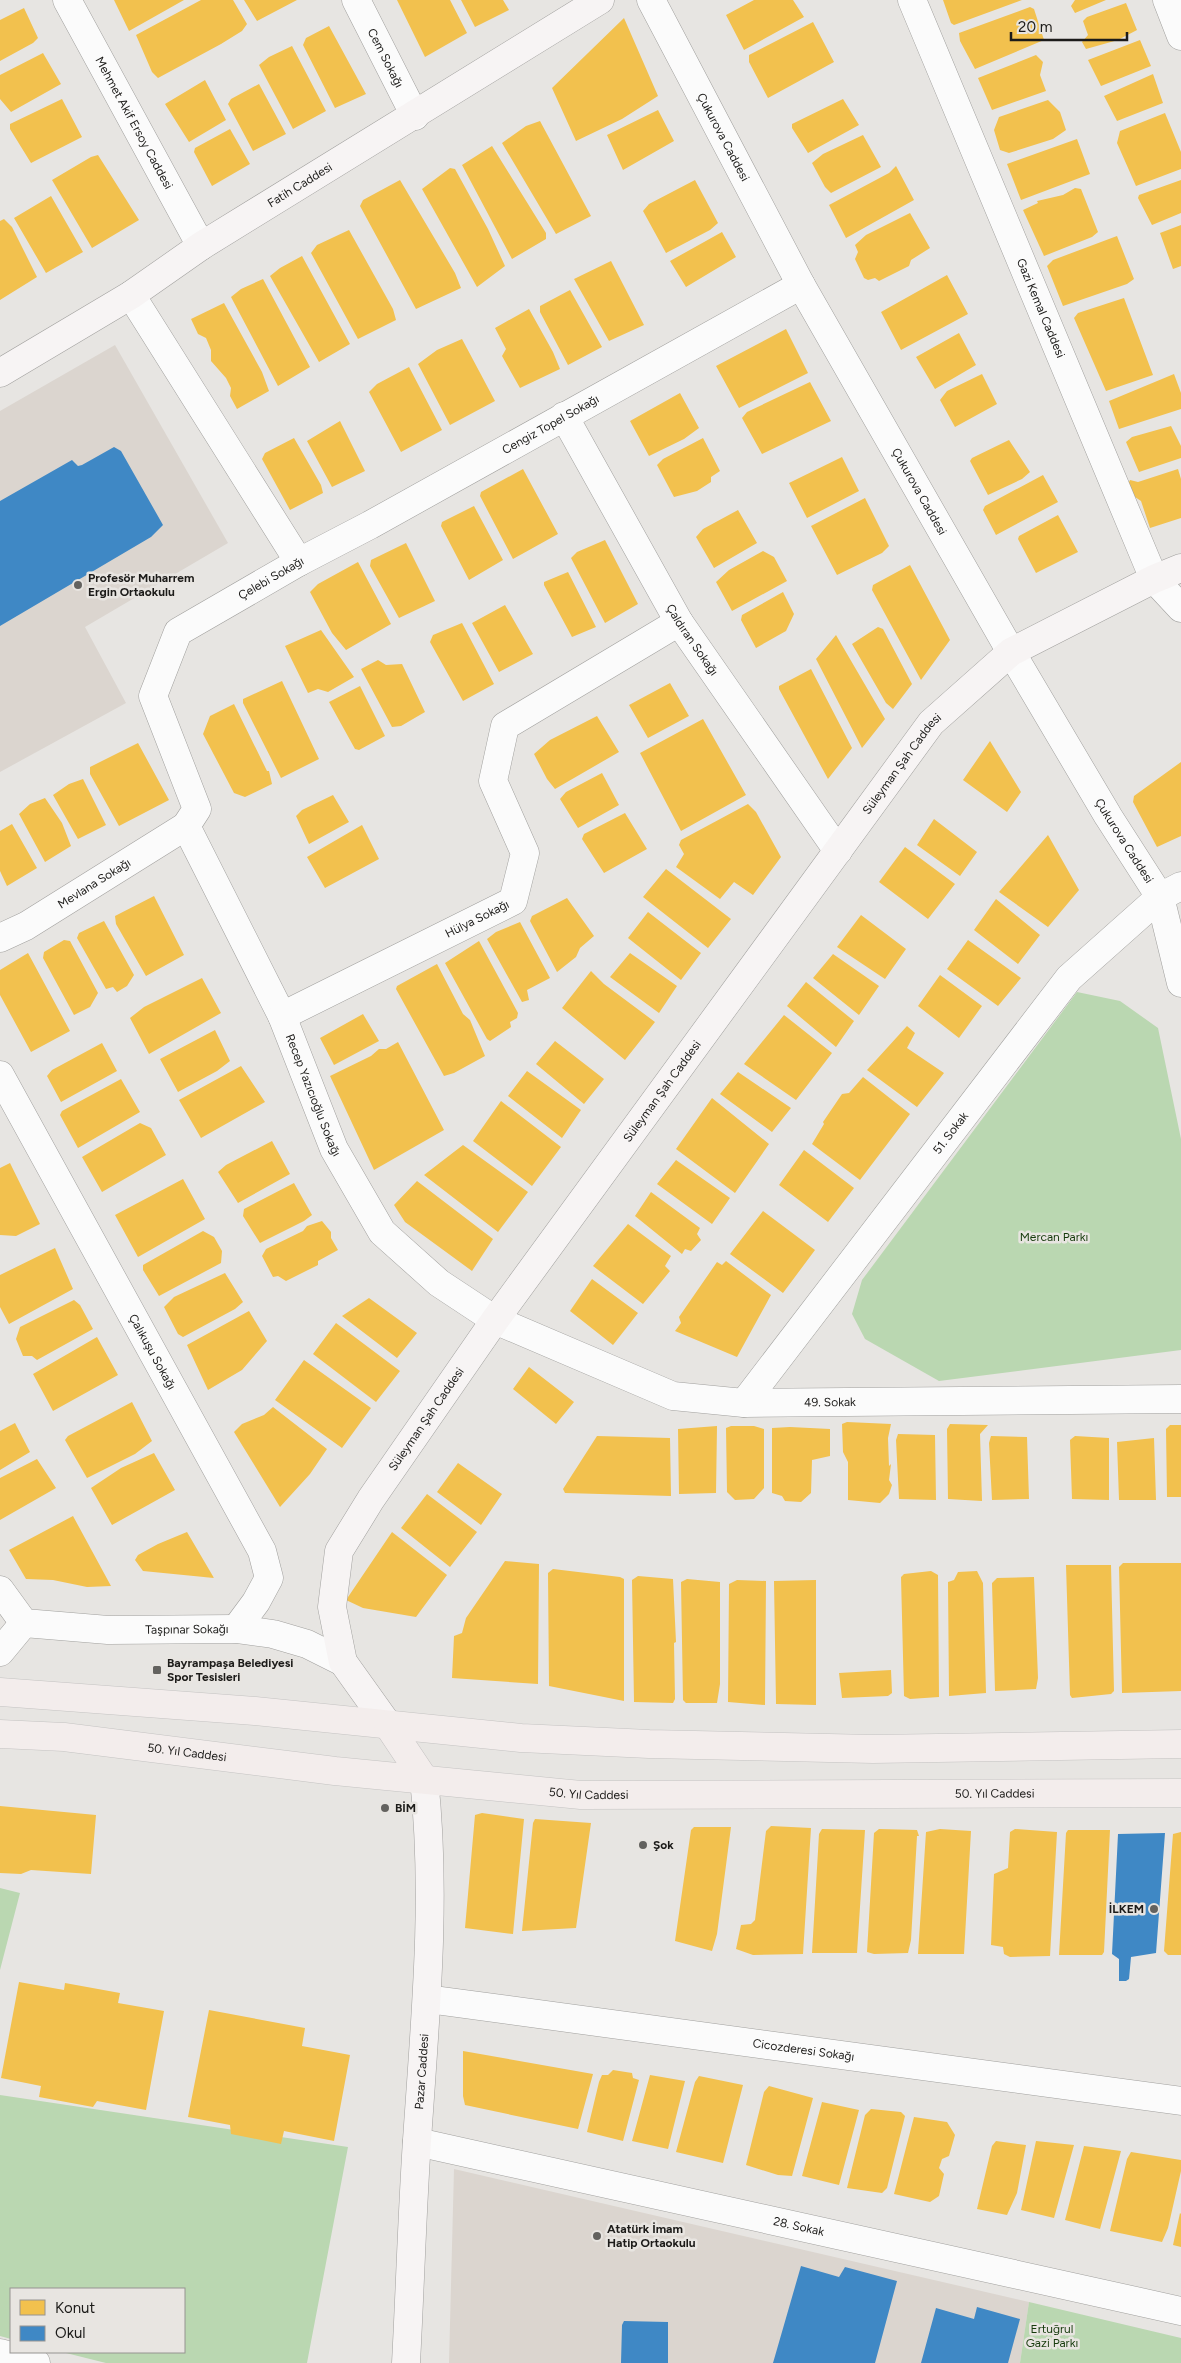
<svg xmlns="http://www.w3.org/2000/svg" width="1181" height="2363" font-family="Figtree,sans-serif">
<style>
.built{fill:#dbd5cf}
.green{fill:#bad7b1}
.homes{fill:#f2c14e}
.schools{fill:#3f88c5}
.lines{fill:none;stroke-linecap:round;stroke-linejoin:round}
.street-casing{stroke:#a1a09e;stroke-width:29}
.secondary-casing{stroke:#a1a09e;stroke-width:29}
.primary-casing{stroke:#c4c3c2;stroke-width:29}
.street{stroke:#fbfbfb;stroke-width:28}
.secondary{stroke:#f7f4f4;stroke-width:28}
.primary{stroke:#f3edec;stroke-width:28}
.poi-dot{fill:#63625f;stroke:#e8e5e1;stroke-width:2}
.labels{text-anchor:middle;stroke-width:5;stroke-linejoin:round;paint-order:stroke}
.street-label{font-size:12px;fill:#1c1b19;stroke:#e8e5e1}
.poi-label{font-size:12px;font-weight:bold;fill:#1c1b19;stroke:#e8e5e1;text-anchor:start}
.park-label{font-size:12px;fill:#173b0d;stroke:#e8e5e1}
</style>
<rect width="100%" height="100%" fill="#e7e5e2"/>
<path class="built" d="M115 345 228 543 85 627 126 703 0 772V411Z
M454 2169 1029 2302 1020 2363H449Z"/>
<path class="green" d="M1077 992 1120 1001 1158 1028 1181 1139V1350L939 1381 865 1339 852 1314 862 1280Z
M0 1888 20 1893 0 1970Z
M0 2095 348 2147 307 2363H106L62 2352H184V2289H11V2339L0 2336Z
M1029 2302 1181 2338V2363H1020Z"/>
<path class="homes" d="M114 0H184L129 31Z
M201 0H233L247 24 242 31 221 44 158 78 152 72 136 35Z
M244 0H297L257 21Z
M397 0H450L467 33 425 57Z
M461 0H503L509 10 475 27Z
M754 0H793L804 17 744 50 726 15Z
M943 0H1022L954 25 951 23Z
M1075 0H1106L1075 13 1071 6Z
M1126 3 1137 30 1118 40 1086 49 1082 42 1088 35 1083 21 1087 17Z
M1030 7 1034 9 1044 40 975 69 960 41 959 33Z
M24 8 38 38 33 43 0 61V20Z
M624 18 658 96 622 119 576 141 552 88Z
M813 22 834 62 768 98 749 62V55Z
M329 26 366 94 335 108 303 45 306 38Z
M1140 40 1151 66 1101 86 1088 60Z
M292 46 326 111 293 129 259 65 269 57Z
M43 53 61 84 11 112 0 99V75Z
M1036 55 1043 62 1040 75 1046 91 992 110 978 78Z
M1153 74 1163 103 1117 121 1104 96Z
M205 80 226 120 189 142 165 104Z
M259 84 286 134 253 151 228 104 231 99Z
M62 99 82 137 31 163 10 129V124Z
M843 99 859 125 808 153 792 128V124Z
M1048 100 1060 112 1066 130 1053 139 1009 153 1000 150 994 130 999 117Z
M658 110 674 141 623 170 607 135Z
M1165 113 1181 152V169L1136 186 1117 143 1120 131Z
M540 121 591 216 556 234 502 143 526 126Z
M230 129 250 164 212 186 194 152 195 148Z
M863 135 881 167 831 193 825 187 812 163 823 154Z
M1077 139 1090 174 1021 200 1007 164Z
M492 146 546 233V239L512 259 462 165Z
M98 155 139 220 92 248 52 180 91 157Z
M896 166 914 200 846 238 829 205 889 173Z
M450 168 455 169 488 229 505 266 477 287 422 189Z
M400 180 455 273 461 288 416 309 360 206 363 200Z
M695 180 718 223 710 230 666 253 643 211 649 204Z
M1181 180V213L1152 225 1138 198 1139 195Z
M1075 188 1081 189 1098 232 1092 237 1044 256 1023 210 1038 203 1037 201 1063 195Z
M51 196 83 252 46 273 14 218Z
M910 213 930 248 911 260 909 266 879 281 875 278 868 280 864 278 855 259 858 252 855 245 866 235Z
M4 219 12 227 37 277 0 300V221Z
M1181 225V266L1173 269 1160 233Z
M349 230 393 309 396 320 358 339 311 253 317 245Z
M722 232 736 257 686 287 670 261Z
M1117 236 1134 279 1127 284 1063 306 1047 266 1053 260Z
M302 256 350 344 319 362 270 276 280 268Z
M611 261 644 325 609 341 574 279Z
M947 275 968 314 901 350 881 312Z
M263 279 310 367 278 386 231 297 241 289Z
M570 290 602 347 568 365 540 312V306Z
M1124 298 1153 375 1106 391 1074 318 1078 313Z
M224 303 262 372 269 391 237 409 230 396 231 388 226 378 211 361V350L206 338 198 334 191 319Z
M529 309 553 352 560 369 520 388 502 356 506 349 495 328Z
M786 329 808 373 739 408 716 366Z
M959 333 976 365 935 389 916 357Z
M462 339 495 401 450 425 418 364 437 350Z
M409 367 442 430 401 452 369 392 377 384Z
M982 374 997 404 955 427 940 400 947 391Z
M1174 374 1181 393V409L1119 429 1109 401Z
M810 382 831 421 762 454 742 418 747 412Z
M680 393 699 428 684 439 649 456 630 421Z
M340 421 365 471 332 487 307 441Z
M1171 426 1181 446V458L1139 472 1126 442 1132 437Z
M294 438 321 485 323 493 290 510 262 459 265 453Z
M703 438 720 471 711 477V482L697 491 674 497 657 465 663 459Z
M1009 440 1030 472 1022 479 988 495 970 461 972 458Z
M842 457 859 491 807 518 789 483Z
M523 469 558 534 513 559 480 496 481 492Z
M1178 469 1181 479V518L1150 528 1141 501 1132 495 1128 484 1130 480 1138 482Z
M1043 475 1058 502 996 535 983 510 985 506Z
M865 498 889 546 882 553 837 575 811 526Z
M474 506 503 560 469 580 441 526 442 522Z
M738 510 757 543 714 568 696 537 703 529Z
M1058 515 1078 552 1036 573 1018 539 1019 536Z
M605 540 638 604 605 623 571 558 577 552Z
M406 543 435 601 399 618 370 566 371 560Z
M763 551 774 557 787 581 732 611 716 582 729 570Z
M358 562 391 624 346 650 332 633 310 592 318 584Z
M910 565 950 640 921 680 872 590 873 585Z
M568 572 596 627 572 637 544 585V582Z
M783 592 794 614 786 631 756 648 741 620 742 615Z
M505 605 533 654 499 672 472 623Z
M462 623 494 684 463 701 430 642 433 635Z
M878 627 883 629 912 684 893 709 886 703 852 644Z
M321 630 354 677 328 692 318 689 308 693 285 646Z
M836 635 885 719 862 748 816 659Z
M378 660 386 665 402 664 425 712 401 726 392 727 361 669Z
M811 669 852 748 828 779 779 689V686Z
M282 681 319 759 281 778 243 703V699Z
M670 683 689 716 648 738 629 705Z
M360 686 385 736 359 750 355 749 329 702Z
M234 704 267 771H269L272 784 245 797 234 793 203 734 210 716Z
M597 716 619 752 555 789 547 779 534 754 550 740Z
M703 719 746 795 681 831 640 753Z
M990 741 1021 792 1007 812 963 780Z
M138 743 169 800 119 826 90 774V767Z
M1181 762V836L1157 847 1133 802 1134 796Z
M602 773 619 805 578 828 560 799 566 792Z
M83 779 106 825 78 839 53 795 69 784Z
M333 795 349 822 309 844 296 816 302 810Z
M45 798 62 823 71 846 45 862 19 814 30 804Z
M748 804 756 812 781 857 753 895 734 882 720 899 676 867 684 854 679 845 681 840Z
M625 813 647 849 604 873 582 839 584 834Z
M934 819 977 852 960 876 917 845Z
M12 824 37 868 7 886 0 871V831Z
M362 825 379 859 325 888 307 857Z
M1048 835 1079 890 1048 927 999 892Z
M905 847 955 884 928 919 879 882Z
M666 869 731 919 708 948 643 897Z
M154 896 184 955 146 976 116 924 115 916Z
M567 898 594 936 580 948 576 957 557 972 530 921 532 916Z
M996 899 1040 935 1018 964 974 930Z
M648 912 701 953 681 980 628 938Z
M861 915 906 949 885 979 837 947Z
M104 921 134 975 127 986 117 992 113 987 106 989 77 938 79 933Z
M520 922 550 978 527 990 529 1000 522 1002 487 939 496 932Z
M64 940 70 941 98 993 90 1007 74 1015 43 958 44 952Z
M968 940 1021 978 998 1006 947 969Z
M479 941 518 1013 517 1018 510 1022 511 1027 490 1041 487 1039 445 963Z
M28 953 70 1031 31 1052 0 995V970Z
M630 953 677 986 659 1013 610 977Z
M833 954 879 986 859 1015 813 978Z
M437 964 463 1014 470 1020 485 1056 454 1073 444 1076 396 989 397 986Z
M591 971 604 984 655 1022 625 1060 562 1008Z
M940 975 982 1006 959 1038 918 1006Z
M202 978 221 1013 149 1054 130 1018 144 1007Z
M806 982 854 1021 836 1047 787 1006Z
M363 1014 379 1041 334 1065 320 1038Z
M784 1015 832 1053 796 1100 744 1064Z
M907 1026 915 1033 907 1048 944 1073 917 1107 867 1070Z
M215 1030 230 1061 217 1071 178 1092 160 1059Z
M555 1041 604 1079 584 1104 536 1064Z
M398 1042 444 1130 374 1170 330 1076 371 1056 379 1049H386Z
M102 1043 117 1071 61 1102 47 1076 52 1070Z
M241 1066 265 1102 201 1138 179 1100Z
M527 1071 581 1110 562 1138 508 1096Z
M738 1072 791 1108 772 1132 720 1094Z
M863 1077 910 1114 860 1180 812 1144 824 1124 823 1122 842 1094 849 1093Z
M121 1079 140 1112 78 1148 60 1115 62 1111Z
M712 1098 769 1144 735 1193 676 1149Z
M501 1101 561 1147 532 1186 473 1141Z
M140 1123 151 1128 166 1155 102 1192 82 1157Z
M272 1141 290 1174 238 1203 218 1172 226 1165Z
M463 1145 528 1192 498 1232 424 1175Z
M804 1150 854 1188 828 1222 779 1185Z
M676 1160 730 1198 712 1224 657 1184Z
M10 1163 40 1224 16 1236 0 1235V1168Z
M183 1179 205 1219 138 1257 115 1215Z
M417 1181 493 1239 472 1271 405 1222 394 1205Z
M294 1183 312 1215 304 1221 260 1243 243 1216 244 1209Z
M651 1192 700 1228 697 1234 701 1240 691 1251 685 1249 682 1254 635 1216Z
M763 1211 815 1250 783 1293 730 1254Z
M322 1221 331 1232V1238L338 1250 318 1261V1265L286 1281 278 1276 273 1277 262 1256 266 1249 303 1231 307 1226Z
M628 1224 671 1256 665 1266 670 1271 643 1304 593 1266Z
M203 1231 214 1237 222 1251 221 1263 159 1296 143 1270V1265Z
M55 1248 73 1289 9 1324 0 1307V1275Z
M726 1261 771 1295 737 1357 675 1331 681 1323 679 1317 717 1262 722 1265Z
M225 1273 243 1302 235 1309 183 1337 178 1334 164 1307 174 1297Z
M592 1279 638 1313 613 1345 570 1311Z
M369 1298 417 1333 397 1358 342 1316Z
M74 1300 80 1305 93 1329 37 1360 32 1356H23L16 1339 20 1327Z
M249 1311 267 1341 242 1370 208 1390 187 1345Z
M336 1323 400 1371 376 1402 313 1354Z
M97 1337 118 1375 53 1411 33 1374Z
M304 1360 371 1408 342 1448 275 1400Z
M529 1367 574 1402 556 1424 513 1389Z
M132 1402 152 1441 135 1454 87 1478 65 1440 68 1436Z
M273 1407 327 1449 310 1474 280 1507 234 1432 242 1424 264 1415Z
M847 1422 891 1424 888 1438 889 1466 891 1464 889 1480 892 1485 889 1494 880 1503 848 1500V1462L843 1452 842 1424Z
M15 1423 30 1452 0 1470V1431Z
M950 1424 988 1425 980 1434 982 1501 948 1499 947 1429Z
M1170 1425H1181V1497H1167L1166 1429Z
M717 1426 716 1493 679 1494 678 1429Z
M731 1426H754L764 1429V1488L754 1499 735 1500 727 1492 726 1428Z
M790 1427 830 1429V1456L812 1460 811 1493 801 1502 785 1501 782 1496 772 1493V1428Z
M898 1434 935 1435 936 1500 899 1499 896 1440Z
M597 1436 670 1438 671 1496 565 1493 563 1489Z
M991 1436 1027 1437 1029 1499 992 1500 989 1443Z
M1075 1436 1109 1438V1500L1072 1499 1070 1440Z
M1154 1438 1156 1500H1119L1117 1442Z
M154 1453 175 1490 112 1525 91 1488 121 1468Z
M37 1459 56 1488 0 1520V1478Z
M458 1463 502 1494 481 1525 437 1492Z
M427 1494 477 1532 450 1567 401 1528Z
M73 1516 111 1586 87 1587 53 1580 26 1579 9 1550Z
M187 1532 214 1578 143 1571 135 1560 138 1555 158 1544Z
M392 1532 447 1575 416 1617 363 1608 346 1600Z
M505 1561 539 1564 538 1684 452 1678 454 1636 462 1633 466 1618Z
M1123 1563H1181V1691L1122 1693 1119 1567Z
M1066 1565H1111L1114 1691 1111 1694 1072 1698 1070 1695Z
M553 1569 620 1577 624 1579V1701L549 1686 548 1573Z
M931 1571 938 1575 939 1697 910 1699 904 1696 901 1577 904 1574Z
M977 1571 983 1583 986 1693 949 1696 948 1582 954 1580 958 1572Z
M638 1576 673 1579 676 1642 674 1643 675 1699 673 1703 634 1702 632 1580Z
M1034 1577 1038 1678 1036 1689 995 1691 992 1583 997 1578Z
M687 1579 720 1582V1684L717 1703H686L683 1700 681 1582Z
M737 1580 766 1581 765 1705 728 1702 729 1584Z
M816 1580V1705L776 1704 774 1581Z
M891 1670 892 1693 888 1696 842 1698 839 1673Z
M0 1806 96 1815 91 1874 31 1870 21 1874 0 1873Z
M482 1813 524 1819 513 1934 465 1928 475 1815Z
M535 1819 591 1823 576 1928 522 1931 533 1823Z
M771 1826 811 1828 803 1954 753 1955 736 1949 741 1925 751 1924 755 1920 766 1831Z
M694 1827H731L717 1934 712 1951 675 1941 691 1830Z
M822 1829 865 1830 857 1953H812L819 1834Z
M879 1829 917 1830 919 1836H917L911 1940 908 1953 874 1954 867 1952 874 1833Z
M940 1829 971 1831 964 1954H918L926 1832Z
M1015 1829 1057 1832 1050 1956 1010 1957 1004 1954 1003 1947 991 1945 994 1874 1008 1868 1010 1832Z
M1068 1830H1110L1104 1952 1102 1955H1059L1066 1833Z
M1181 1832V1955H1168L1164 1951 1173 1834Z
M19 1982 64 1990 65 1983 120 1993 118 2003 164 2011 146 2110 97 2101 93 2107 39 2097 41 2086 1 2078Z
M209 2010 305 2028 302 2046 350 2055 334 2141 284 2131 281 2144 231 2134 230 2125 188 2117Z
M463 2051 593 2074 578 2129 465 2105 463 2096Z
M613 2070 632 2073 633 2078 639 2080 623 2141 587 2132 599 2082 602 2075H608Z
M650 2075 685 2081 668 2149 632 2141Z
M699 2076 743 2085 723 2163 676 2152 695 2082Z
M769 2086 813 2098 792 2176 778 2175 746 2165 764 2092Z
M822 2102 859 2110 839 2185 802 2176Z
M871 2109 901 2112 905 2116 887 2188 882 2193 847 2188 865 2115Z
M914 2117 947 2122 955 2135 949 2156 942 2159 939 2168 944 2174 939 2196 930 2202 894 2194Z
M996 2141 1026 2145 1017 2193 1007 2215 977 2209 992 2146Z
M1036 2141 1074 2145 1054 2218 1021 2210Z
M1084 2146 1121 2151 1100 2229 1065 2220Z
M1131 2152 1181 2160V2171L1168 2228 1162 2242 1110 2231 1127 2159Z
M1180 2213 1181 2214V2247L1173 2245Z"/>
<path class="schools" d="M114 447 121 451 163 525 151 537 0 626V501L72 460 78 466 82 465Z
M1165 1833 1156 1953 1131 1957 1129 1979 1126 1981H1119V1959L1112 1954 1118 1834Z
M801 2266 839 2277 845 2267 897 2281 875 2363H773Z
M977 2307 1020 2319 1008 2363H921L936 2308 974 2319Z
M624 2321 668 2322V2363H621L622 2325Z"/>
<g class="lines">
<g class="street-casing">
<g id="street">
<path id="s1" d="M67 0 201 246"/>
<path id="s2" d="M356 0 415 116"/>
<path id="s3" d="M651 0 801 285 1011 652 1108 816 1160 897 1181 983"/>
<path id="s4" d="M912 0 1154 579 1181 608"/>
<path d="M1167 0 1181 36"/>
<path d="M131 295 299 562"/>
<path id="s5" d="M564 416 679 622 838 851"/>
<path id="s6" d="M186 826 282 1016 334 1149 382 1232 439 1283 495 1320 673 1396 744 1403 1181 1399"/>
<path id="s7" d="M0 938 26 926 186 826 197 809 153 696 178 632 299 562 370 525 801 285"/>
<path id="s8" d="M282 1016 513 901 525 853 493 781 505 726 679 622"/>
<path id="s9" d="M0 1075 262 1551 269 1578 256 1602 236 1629"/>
<path id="s10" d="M744 1403 1069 978 1160 897 1181 886"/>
<path id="s11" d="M0 1590 24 1623 108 1630 236 1629 273 1634 307 1644 343 1662"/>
<path d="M0 1652 24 1623"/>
<path id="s12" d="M427 1999 1181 2101"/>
<path id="s13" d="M417 2142 1181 2311"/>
<path d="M0 2353 36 2363"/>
</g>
</g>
<g class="secondary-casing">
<g id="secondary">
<path id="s14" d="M0 373 131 295 201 246 600 0"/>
<path id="s15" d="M388 1725 343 1662 332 1607 339 1551 371 1499 495 1320 931 723 1011 652 1154 579 1181 568"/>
<path id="s16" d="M406 2363C410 2289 412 2215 417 2140 425 2021 437 1898 424 1779"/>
</g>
</g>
<g class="primary-casing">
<g id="primary">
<path d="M0 1692 255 1711 521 1738 649 1744 873 1749 1181 1744"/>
<path d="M388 1725 424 1779"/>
<path id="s17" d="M0 1734 64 1737 335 1771 581 1795 1181 1793"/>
</g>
</g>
<use href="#street" class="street"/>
<use href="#secondary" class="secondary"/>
<use href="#primary" class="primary"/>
</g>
<g class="poi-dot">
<circle cx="78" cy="585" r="5"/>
<rect x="152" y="1665" width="10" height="10" rx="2.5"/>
<circle cx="385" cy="1808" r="5"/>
<circle cx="643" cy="1845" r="5"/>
<circle cx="1154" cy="1909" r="5"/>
<circle cx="597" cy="2236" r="5"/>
</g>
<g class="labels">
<g class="street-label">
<text dy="4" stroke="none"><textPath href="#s2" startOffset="65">Cem Sokağı</textPath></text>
<text dy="4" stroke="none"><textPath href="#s1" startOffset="140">Mehmet Akif Ersoy Caddesi</textPath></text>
<text dy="4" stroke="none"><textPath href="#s3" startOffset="155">Çukurova Caddesi</textPath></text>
<text dy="4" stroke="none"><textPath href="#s14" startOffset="354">Fatih Caddesi</textPath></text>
<text dy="4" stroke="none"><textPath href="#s4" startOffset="334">Gazi Kemal Caddesi</textPath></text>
<text dy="4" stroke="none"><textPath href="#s7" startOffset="854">Cengiz Topel Sokağı</textPath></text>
<text dy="4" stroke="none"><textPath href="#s3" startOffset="560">Çukurova Caddesi</textPath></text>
<text dy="4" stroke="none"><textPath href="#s7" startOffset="535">Çelebi Sokağı</textPath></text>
<text dy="4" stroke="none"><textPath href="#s5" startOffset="258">Çaldıran Sokağı</textPath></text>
<text dy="4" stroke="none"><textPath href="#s15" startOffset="1158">Süleyman Şah Caddesi</textPath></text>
<text dy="4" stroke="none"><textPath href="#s3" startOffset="965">Çukurova Caddesi</textPath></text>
<text dy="4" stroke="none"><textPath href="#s7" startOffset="109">Mevlana Sokağı</textPath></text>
<text dy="4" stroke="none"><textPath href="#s8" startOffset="218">Hülya Sokağı</textPath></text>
<text dy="4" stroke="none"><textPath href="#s15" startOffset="752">Süleyman Şah Caddesi</textPath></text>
<text dy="4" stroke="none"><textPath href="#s6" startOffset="298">Recep Yazıcıoğlu Sokağı</textPath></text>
<text dy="4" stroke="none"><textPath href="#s10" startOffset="340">51. Sokak</textPath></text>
<text dy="4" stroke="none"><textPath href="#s9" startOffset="316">Çalıkuşu Sokağı</textPath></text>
<text dy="4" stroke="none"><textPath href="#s6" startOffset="946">49. Sokak</textPath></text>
<text dy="4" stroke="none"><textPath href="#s15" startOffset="348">Süleyman Şah Caddesi</textPath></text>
<text dy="4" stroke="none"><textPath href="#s11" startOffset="204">Taşpınar Sokağı</textPath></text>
<text dy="4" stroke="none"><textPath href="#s17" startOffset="188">50. Yıl Caddesi</textPath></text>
<text dy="4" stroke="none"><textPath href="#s17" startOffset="592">50. Yıl Caddesi</textPath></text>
<text dy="4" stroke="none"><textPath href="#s17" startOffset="998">50. Yıl Caddesi</textPath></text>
<text dy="4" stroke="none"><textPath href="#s12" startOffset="380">Cicozderesi Sokağı</textPath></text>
<text dy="4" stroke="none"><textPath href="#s16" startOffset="292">Pazar Caddesi</textPath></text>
<text dy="4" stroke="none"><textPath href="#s13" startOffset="391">28. Sokak</textPath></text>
</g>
<g class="poi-label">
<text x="88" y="582">Profesör Muharrem<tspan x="88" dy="14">Ergin Ortaokulu</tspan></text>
<text x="167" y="1667">Bayrampaşa Belediyesi<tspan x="167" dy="14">Spor Tesisleri</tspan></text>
<text x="395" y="1812">BİM</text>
<text x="653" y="1849">Şok</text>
<text x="1144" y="1913" text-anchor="end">İLKEM</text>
<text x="607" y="2233">Atatürk İmam<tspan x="607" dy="14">Hatip Ortaokulu</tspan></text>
</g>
<g class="park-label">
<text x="1054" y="1241">Mercan Parkı</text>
<text x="1052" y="2333">Ertuğrul<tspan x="1052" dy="14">Gazi Parkı</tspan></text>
</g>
</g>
<rect x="10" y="2288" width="175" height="65" fill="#e8e5e1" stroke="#969491"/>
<rect x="20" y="2300" width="25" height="15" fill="#f2c14e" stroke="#969491"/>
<text x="55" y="2313" font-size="15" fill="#1c1b19">Konut</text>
<rect x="20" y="2326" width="25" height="15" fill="#3f88c5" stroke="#969491"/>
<text x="55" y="2338" font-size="15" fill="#1c1b19">Okul</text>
<path d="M1011 32v8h116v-8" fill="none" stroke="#1c1b19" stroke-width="2.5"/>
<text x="1018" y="32" font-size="15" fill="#1c1b19" stroke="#e8e5e1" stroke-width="4" paint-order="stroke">20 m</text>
</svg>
